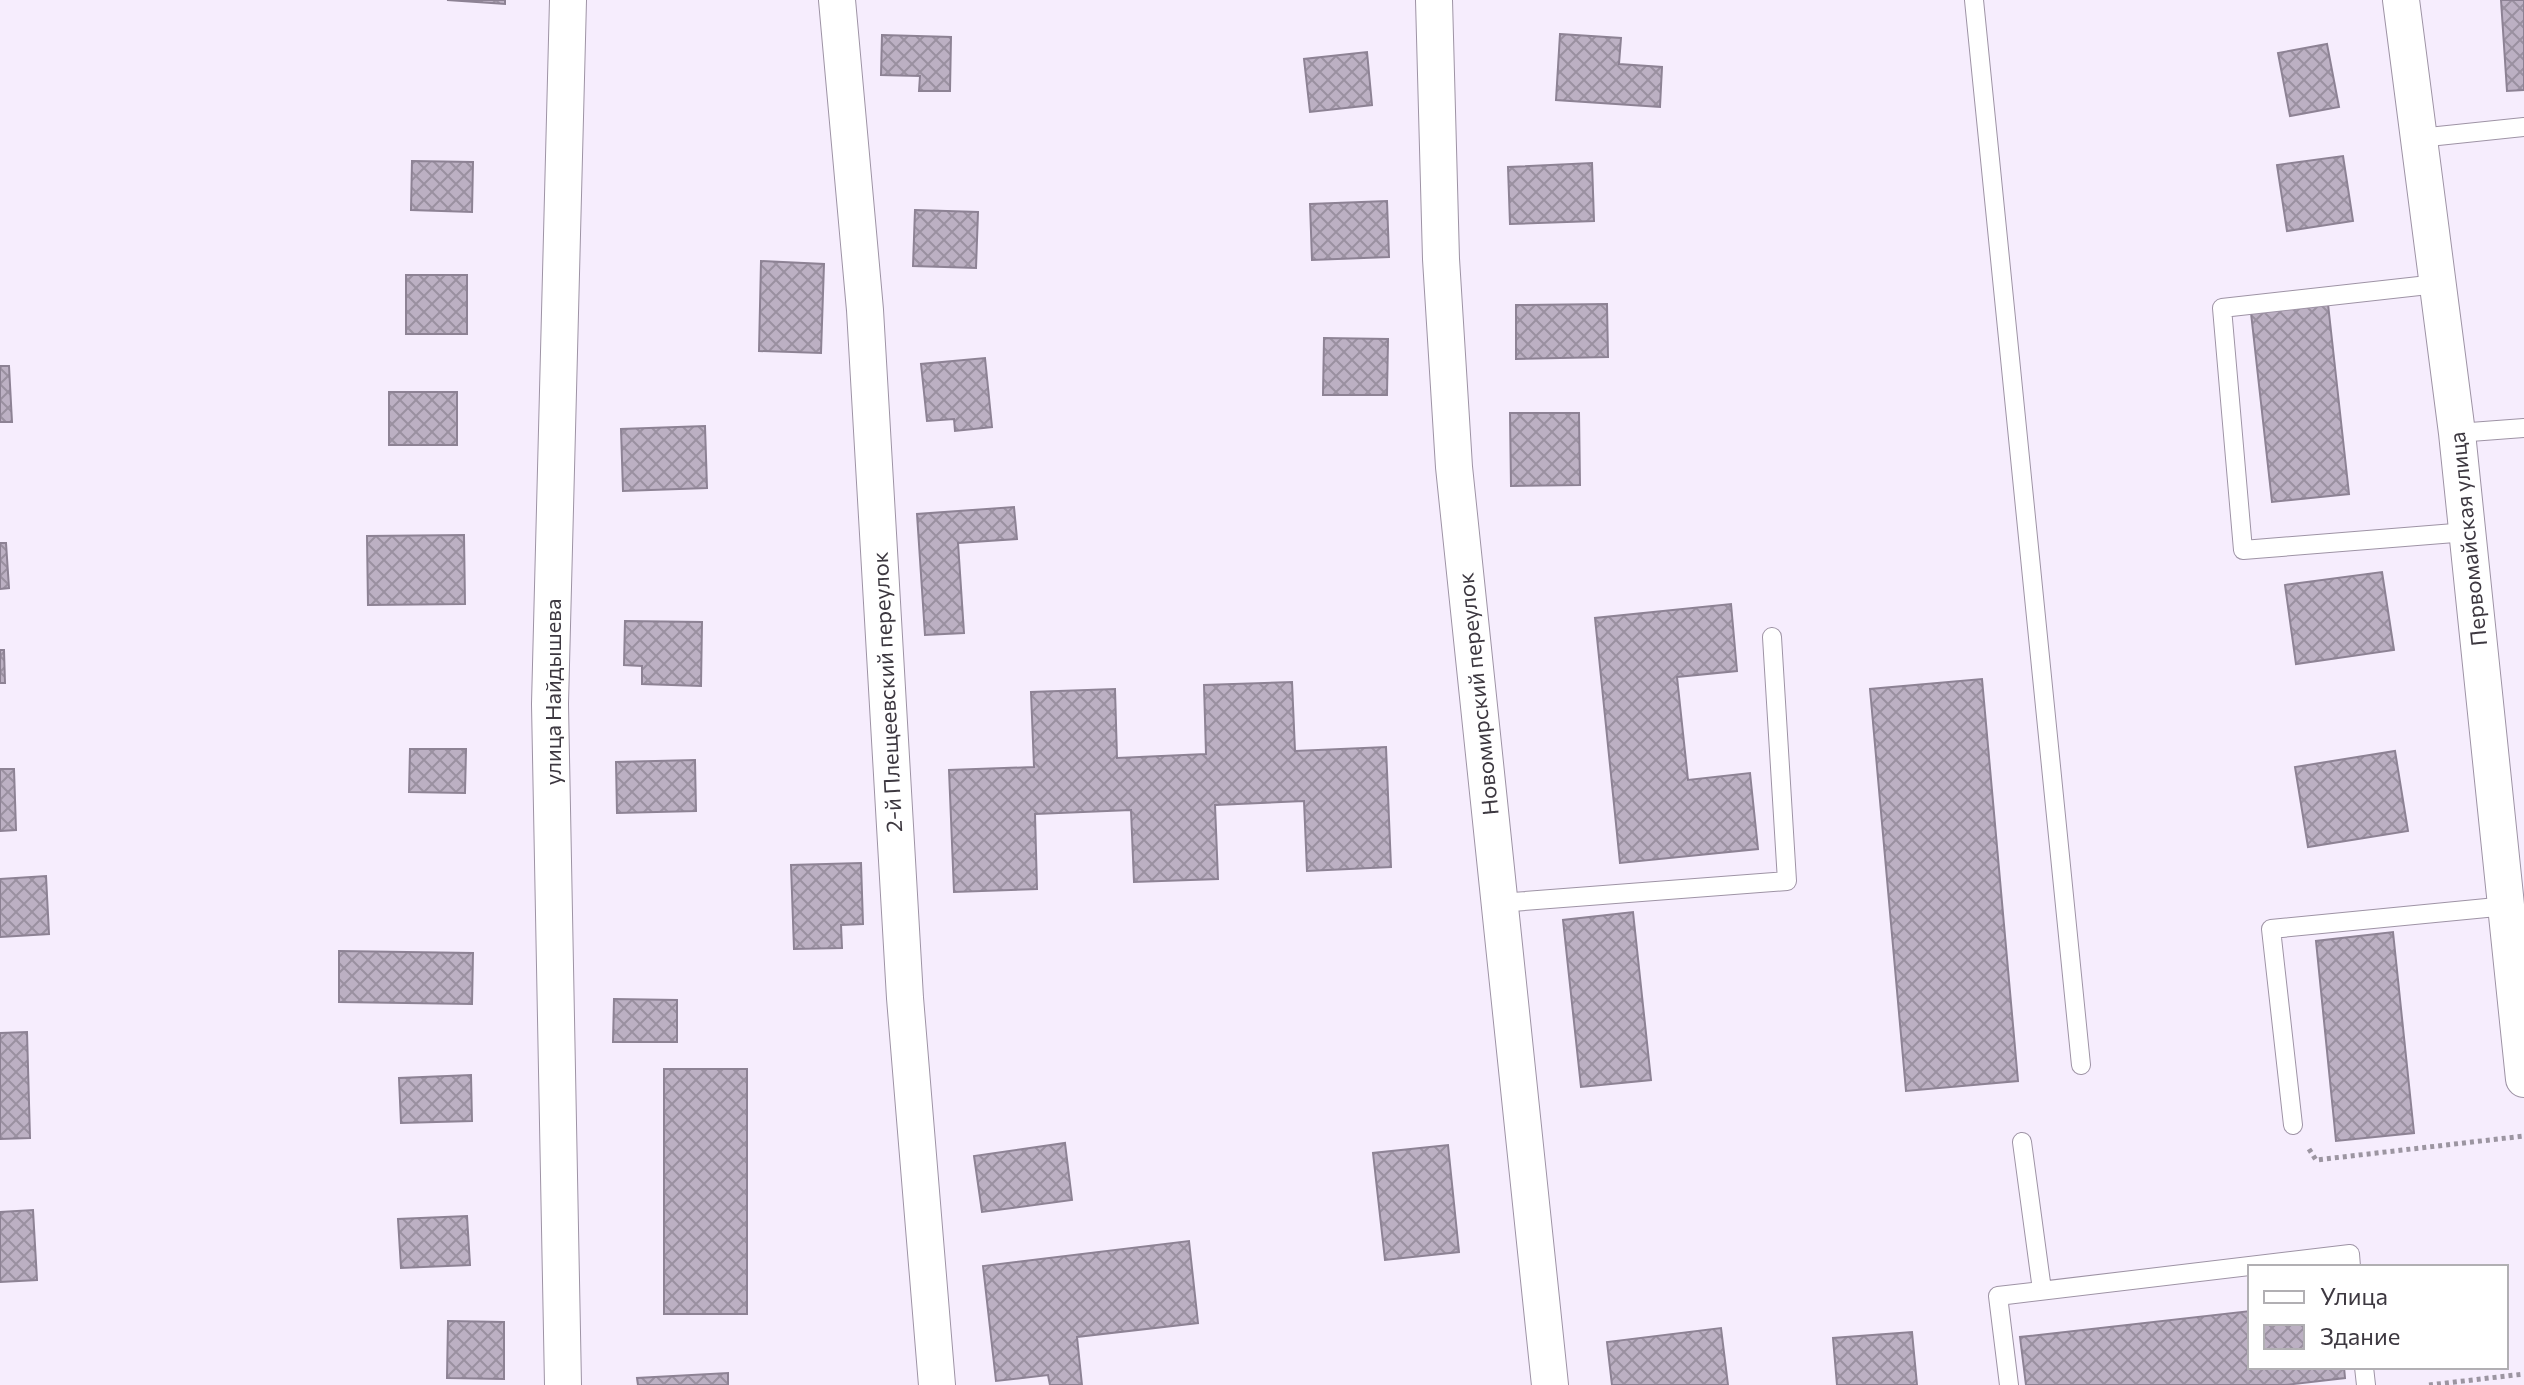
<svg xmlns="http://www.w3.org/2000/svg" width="2524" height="1385" font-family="Commissioner,sans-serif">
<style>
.building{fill:url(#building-cross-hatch);stroke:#8d8294;stroke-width:2}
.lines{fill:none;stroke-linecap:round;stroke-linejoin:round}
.lane-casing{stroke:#9e93a5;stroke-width:20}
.street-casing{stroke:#9e93a5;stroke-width:38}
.path{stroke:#9c95a1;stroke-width:5;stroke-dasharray:4 4;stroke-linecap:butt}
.lane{stroke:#fff;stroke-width:18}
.street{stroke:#fff;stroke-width:36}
.labels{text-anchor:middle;stroke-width:6;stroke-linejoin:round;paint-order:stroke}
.street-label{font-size:22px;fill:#3d3840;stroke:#fff}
</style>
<defs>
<pattern id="building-cross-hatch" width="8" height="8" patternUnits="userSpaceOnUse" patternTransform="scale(2)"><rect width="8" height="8" fill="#bcb0c3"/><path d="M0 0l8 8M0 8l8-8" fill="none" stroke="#9a90a0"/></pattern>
</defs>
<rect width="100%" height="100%" fill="#f6edfd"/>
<path class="building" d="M447 0H505V4Z
M2501 0H2524V90L2507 91Z
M1560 34 1621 38 1619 64 1662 67 1660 107 1556 100Z
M882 35 951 37 950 91H919L920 76 881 75Z
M2327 44 2339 107 2290 116 2278 53Z
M1367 52 1372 105 1310 112 1304 59Z
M2343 156 2353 221 2287 231 2277 165Z
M412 161 473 162 472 212 411 210Z
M1592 163 1594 221 1510 224 1508 167Z
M1387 201 1389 257 1312 260 1310 204Z
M915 210 978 212 976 268 913 266Z
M761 261 824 264 821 353 759 351Z
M406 275H467V334H406Z
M1607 304 1608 357 1516 359V305Z
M2328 304 2349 494 2272 502 2251 313Z
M1324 338 1388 339 1387 395H1323Z
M985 358 992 427 955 431 954 419 927 421 921 364Z
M0 366H9L12 422H0Z
M389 392H457V445H389Z
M1510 413H1579L1580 485 1511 486Z
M705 426 707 488 623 491 621 429Z
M1014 507 1017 539 958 543 964 633 925 635 917 514Z
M464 535 465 604 368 605 367 536Z
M0 543H6L9 588 0 589Z
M2382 572 2394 650 2296 664 2285 585Z
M1731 604 1737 671 1677 677 1688 780 1750 773 1758 849 1620 863 1595 618Z
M625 621 702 622 701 686 642 684V666L624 665Z
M0 650H4L5 683H0Z
M1982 679 2018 1081 1906 1091 1870 689Z
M1292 682 1295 751 1386 747 1391 867 1307 871 1304 801 1215 805 1218 879 1134 882 1131 810 1035 814 1037 889 954 892 949 770 1034 767 1031 692 1115 689 1117 758 1206 754 1204 685Z
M410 749H466L465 793 409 792Z
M2395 751 2408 831 2308 847 2295 767Z
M695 760 696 811 617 813 616 762Z
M0 769H14L16 830 0 831Z
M861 863 863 924 841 925 842 948 794 949 791 865Z
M46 876 49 934 0 937V879Z
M1633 912 1651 1080 1581 1087 1563 920Z
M2393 932 2414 1133 2336 1141 2316 941Z
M339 951 473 953 472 1004 339 1002Z
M614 999 677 1000V1042H613Z
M27 1032 30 1138 0 1139V1033Z
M664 1069H747V1314H664Z
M471 1075 472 1121 401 1123 399 1078Z
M1065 1143 1072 1200 982 1212 974 1156Z
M1448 1145 1459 1252 1385 1260 1373 1153Z
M33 1210 37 1280 0 1282V1212Z
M467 1216 470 1265 401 1268 398 1219Z
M1189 1241 1198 1323 1077 1337 1082 1385H1050L1048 1375 996 1381 983 1266Z
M2250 1311V1367H2344L2345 1378 2285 1385H2026L2020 1337Z
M448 1321 504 1322V1379L447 1378Z
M1721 1328 1728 1385H1612L1607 1342Z
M1912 1332 1917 1385H1837L1833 1338Z
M728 1373V1385H638L637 1378Z"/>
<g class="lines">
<g class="lane-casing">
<path id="lane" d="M1974 0 2081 1065
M2419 138 2524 127
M2437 284 2222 308 2243 550 2467 532
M2457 433 2524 428
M1499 903 1787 881 1772 637
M2293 1125 2271 929 2507 906
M2022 1142 2042 1290
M2364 1367 2366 1385
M2009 1385 1998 1296 2350 1254 2351 1267"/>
</g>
<g class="street-casing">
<path id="street" d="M837 0 865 310 905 998 937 1385
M1434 0 1441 259 1454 467 1550 1385
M2401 0 2457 433 2524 1079
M563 1385 550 704 568 0"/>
</g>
<path class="path" d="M2309 1149 2316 1160 2524 1136
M2429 1385 2524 1374"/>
<use href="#lane" class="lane"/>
<use href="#street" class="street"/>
</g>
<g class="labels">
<g class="street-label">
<text transform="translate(2468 539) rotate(-96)" y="8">Первомайская улица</text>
<text transform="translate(553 692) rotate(-90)" y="8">улица Найдышева</text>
<text transform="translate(887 692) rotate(-93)" y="8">2-й Плещеевский переулок</text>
<text transform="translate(1478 694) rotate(-96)" y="8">Новомирский переулок</text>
</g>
</g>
<rect x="2248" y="1265" width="260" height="104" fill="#ffffff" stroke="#b1afb3" stroke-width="2"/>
<rect x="2264" y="1291" width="40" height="12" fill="#ffffff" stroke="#b1afb3" stroke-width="2"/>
<text x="2320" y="1305" font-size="24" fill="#3d3840">Улица</text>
<rect x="2264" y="1325" width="40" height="24" fill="url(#building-cross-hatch)" stroke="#b1afb3" stroke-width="2"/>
<text x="2320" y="1345" font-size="24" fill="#3d3840">Здание</text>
</svg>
